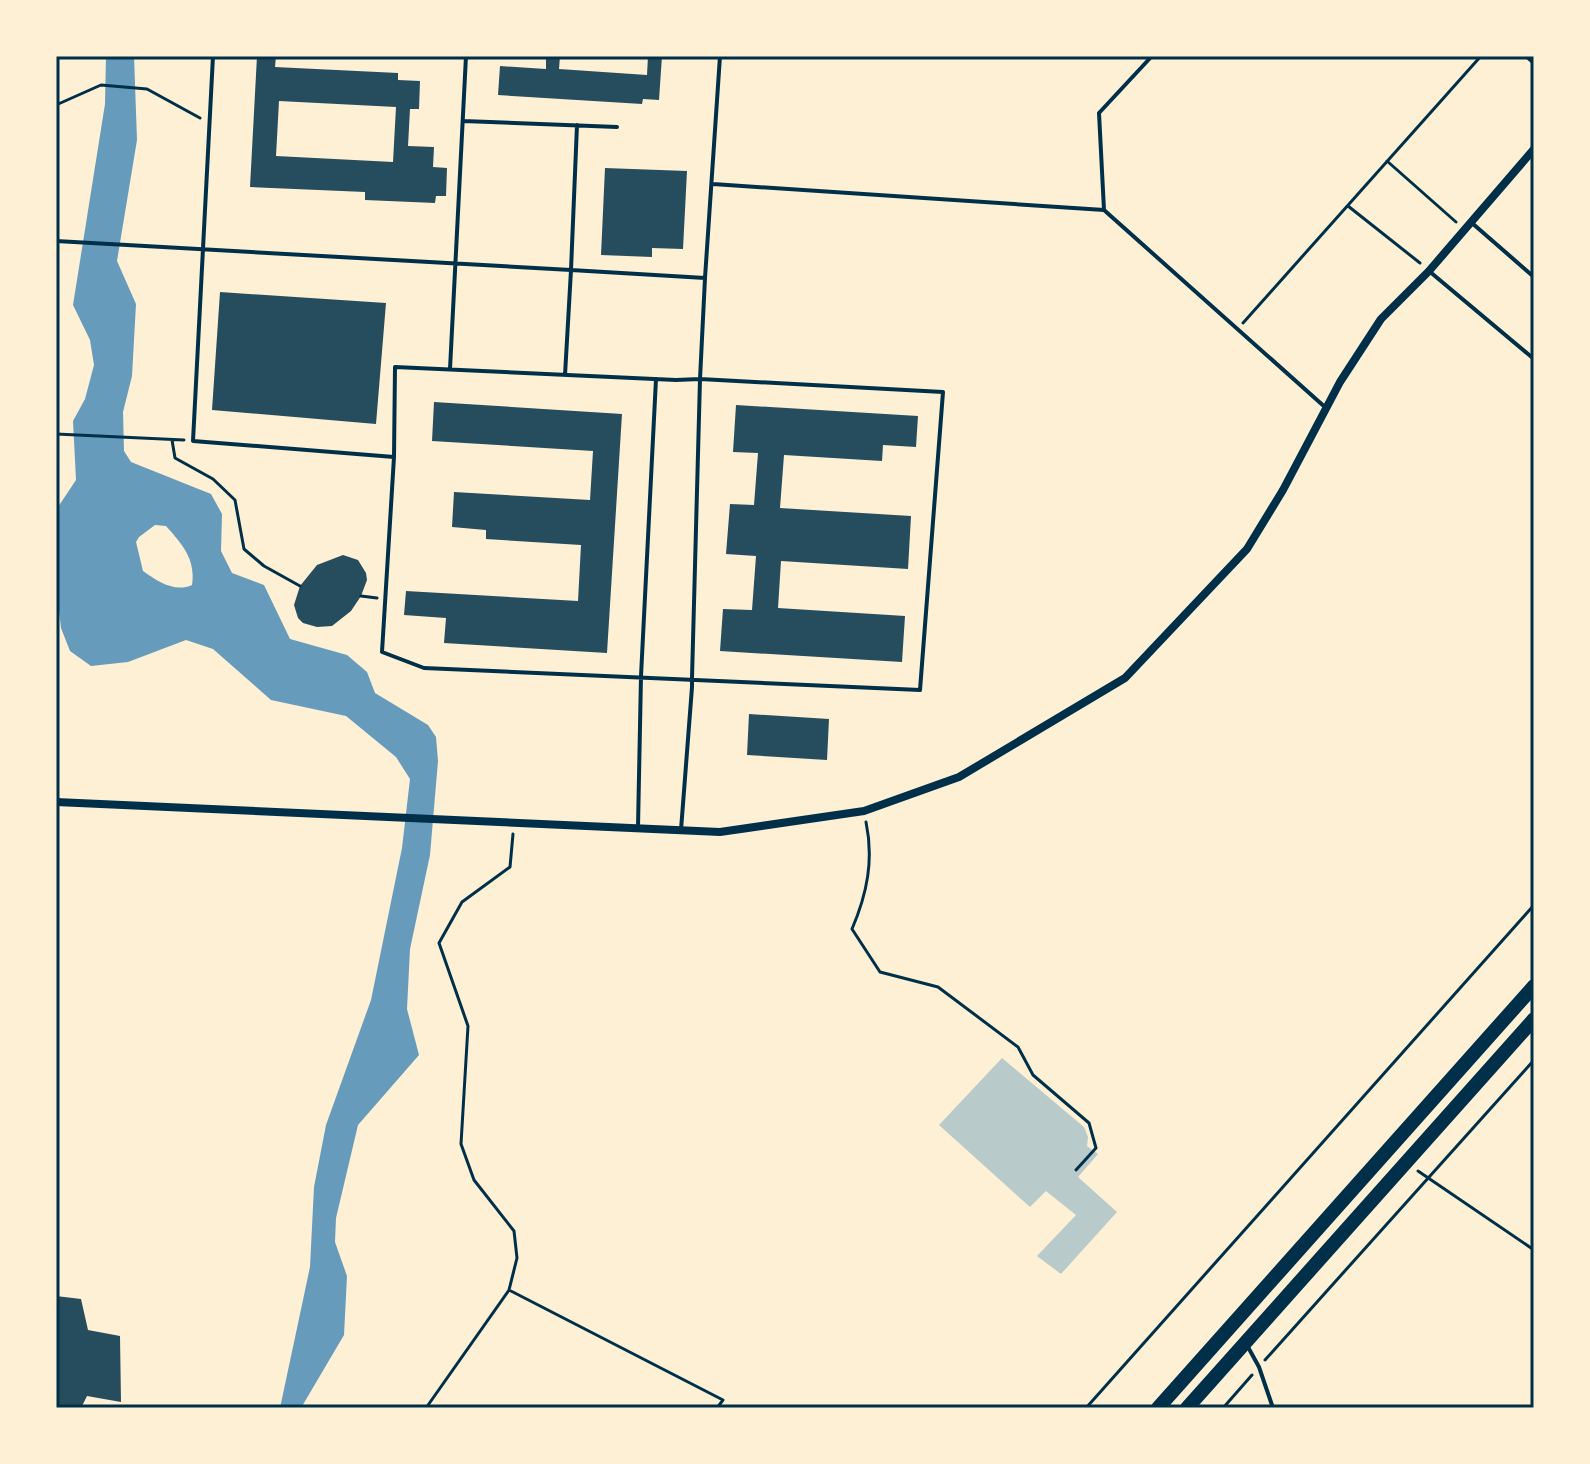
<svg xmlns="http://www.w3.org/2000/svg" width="1590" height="1464" font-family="Raleway,sans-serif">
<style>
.green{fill:#b9caca}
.water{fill:#669bbc;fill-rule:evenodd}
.building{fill:#264d5e;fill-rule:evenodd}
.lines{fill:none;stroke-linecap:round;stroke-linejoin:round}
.path{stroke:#003049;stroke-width:3}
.service{stroke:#003049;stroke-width:4}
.minor{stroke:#003049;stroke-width:8}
.trunk{stroke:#003049;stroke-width:14}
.neatline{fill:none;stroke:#003049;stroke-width:3}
</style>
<rect width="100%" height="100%" fill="#fdf0d5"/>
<path class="green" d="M1002 1058 1084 1127 1088 1137 1087 1146 1098 1154 1078 1177 1117 1212 1061 1274 1037 1256 1076 1215 1046 1191 1030 1207 939 1125Z"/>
<path class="water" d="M106 56H134L137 140 117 261 136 304 132 376 123 412 124 451 131 462 211 494 222 514 221 551 232 573 264 585 290 639 347 655 367 672 375 693 428 725 436 737 438 761 430 855 410 949 407 1009 419 1055 358 1125 336 1218 335 1242 347 1276 344 1335 301 1408H280L310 1267 314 1187 326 1125 371 1000 402 848 410 779 396 757 346 716 271 700 213 649 186 640 128 662 91 666 70 651 61 628 56 585V510L76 480 73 421 85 399 94 365 90 340 73 305 105 104ZM155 525 166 526C182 544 196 559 192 585 175 593 157 581 143 571L136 542 139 537Z"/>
<path class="building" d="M257 56H276L275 67 398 73V80L420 81 419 109H410L408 146 434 147 433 167 447 168 446 196H436L435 203 365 200V192L250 187ZM279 101 396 107 393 162 276 156Z
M546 56H560L559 69 647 75 648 56H662L659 100 643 99 642 104 498 95 500 66 546 69Z
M605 168 687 171 683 249 652 248V257L601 255Z
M220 292 386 303 376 424 212 410Z
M434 402 622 414 607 653 444 643 446 618 404 615 406 591 578 601 581 545 486 539V530L452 527 454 492 590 500 593 451 432 441Z
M736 405 918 416 916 447 883 445 882 461 784 455 780 508 911 516 908 569 781 561 778 608 905 616 902 662 720 651 723 609 752 610 756 556 726 554 730 504 754 505 758 453 733 452Z
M343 555 358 560 366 573 367 580 361 596 351 611 332 626 317 627 303 623 298 618 294 605 300 586 317 565Z
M749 714 829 719 827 760 747 755Z
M56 1296 81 1299 88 1330 120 1336 121 1402 87 1396 81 1408H56Z"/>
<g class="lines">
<path class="path" d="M56 105 101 85 147 89 200 118
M1387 161 1456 222
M1348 206 1420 263
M1243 323 1481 56
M56 434 184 440
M172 440 175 458 213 479 235 500 244 549 264 566 300 586
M361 596 377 598
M866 822C874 860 867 894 852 929L880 972 938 987 1018 1047 1033 1075 1089 1123 1096 1148 1076 1170
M1418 1171 1534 1250
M509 1290 723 1400 717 1408
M1265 1360 1534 1060
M426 1408 509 1290 517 1258 514 1231 474 1180 461 1144 468 1026 439 943 462 902 510 867 513 834
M1086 1408 1534 905
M1223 1408 1252 1375"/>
<path class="service" d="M213 56 193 441 394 457 395 367 676 380 700 379 705 278 571 270 565 375
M1526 56 1534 63
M463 121 617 127
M713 184 1104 210 1326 408
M1104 210 1099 113 1152 56
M1472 223 1534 277
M56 241 571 270 577 125
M1429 271 1534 359
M705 278 720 56
M450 369 466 56
M394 457 382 652 424 668 920 690 943 392 700 379 692 678V687L681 830
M638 827 641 676 656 379
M1248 1347 1259 1367 1273 1408"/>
<path class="minor" d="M56 802 720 832 864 811 959 777 1125 678 1247 549 1283 490 1340 382 1381 319 1429 271 1534 149"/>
<path class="trunk" d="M1158 1408 1534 986
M1187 1408 1534 1019"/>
</g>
<rect width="1590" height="1464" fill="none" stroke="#fdf0d5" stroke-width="116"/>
<rect x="58" y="58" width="1474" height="1348" class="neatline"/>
</svg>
